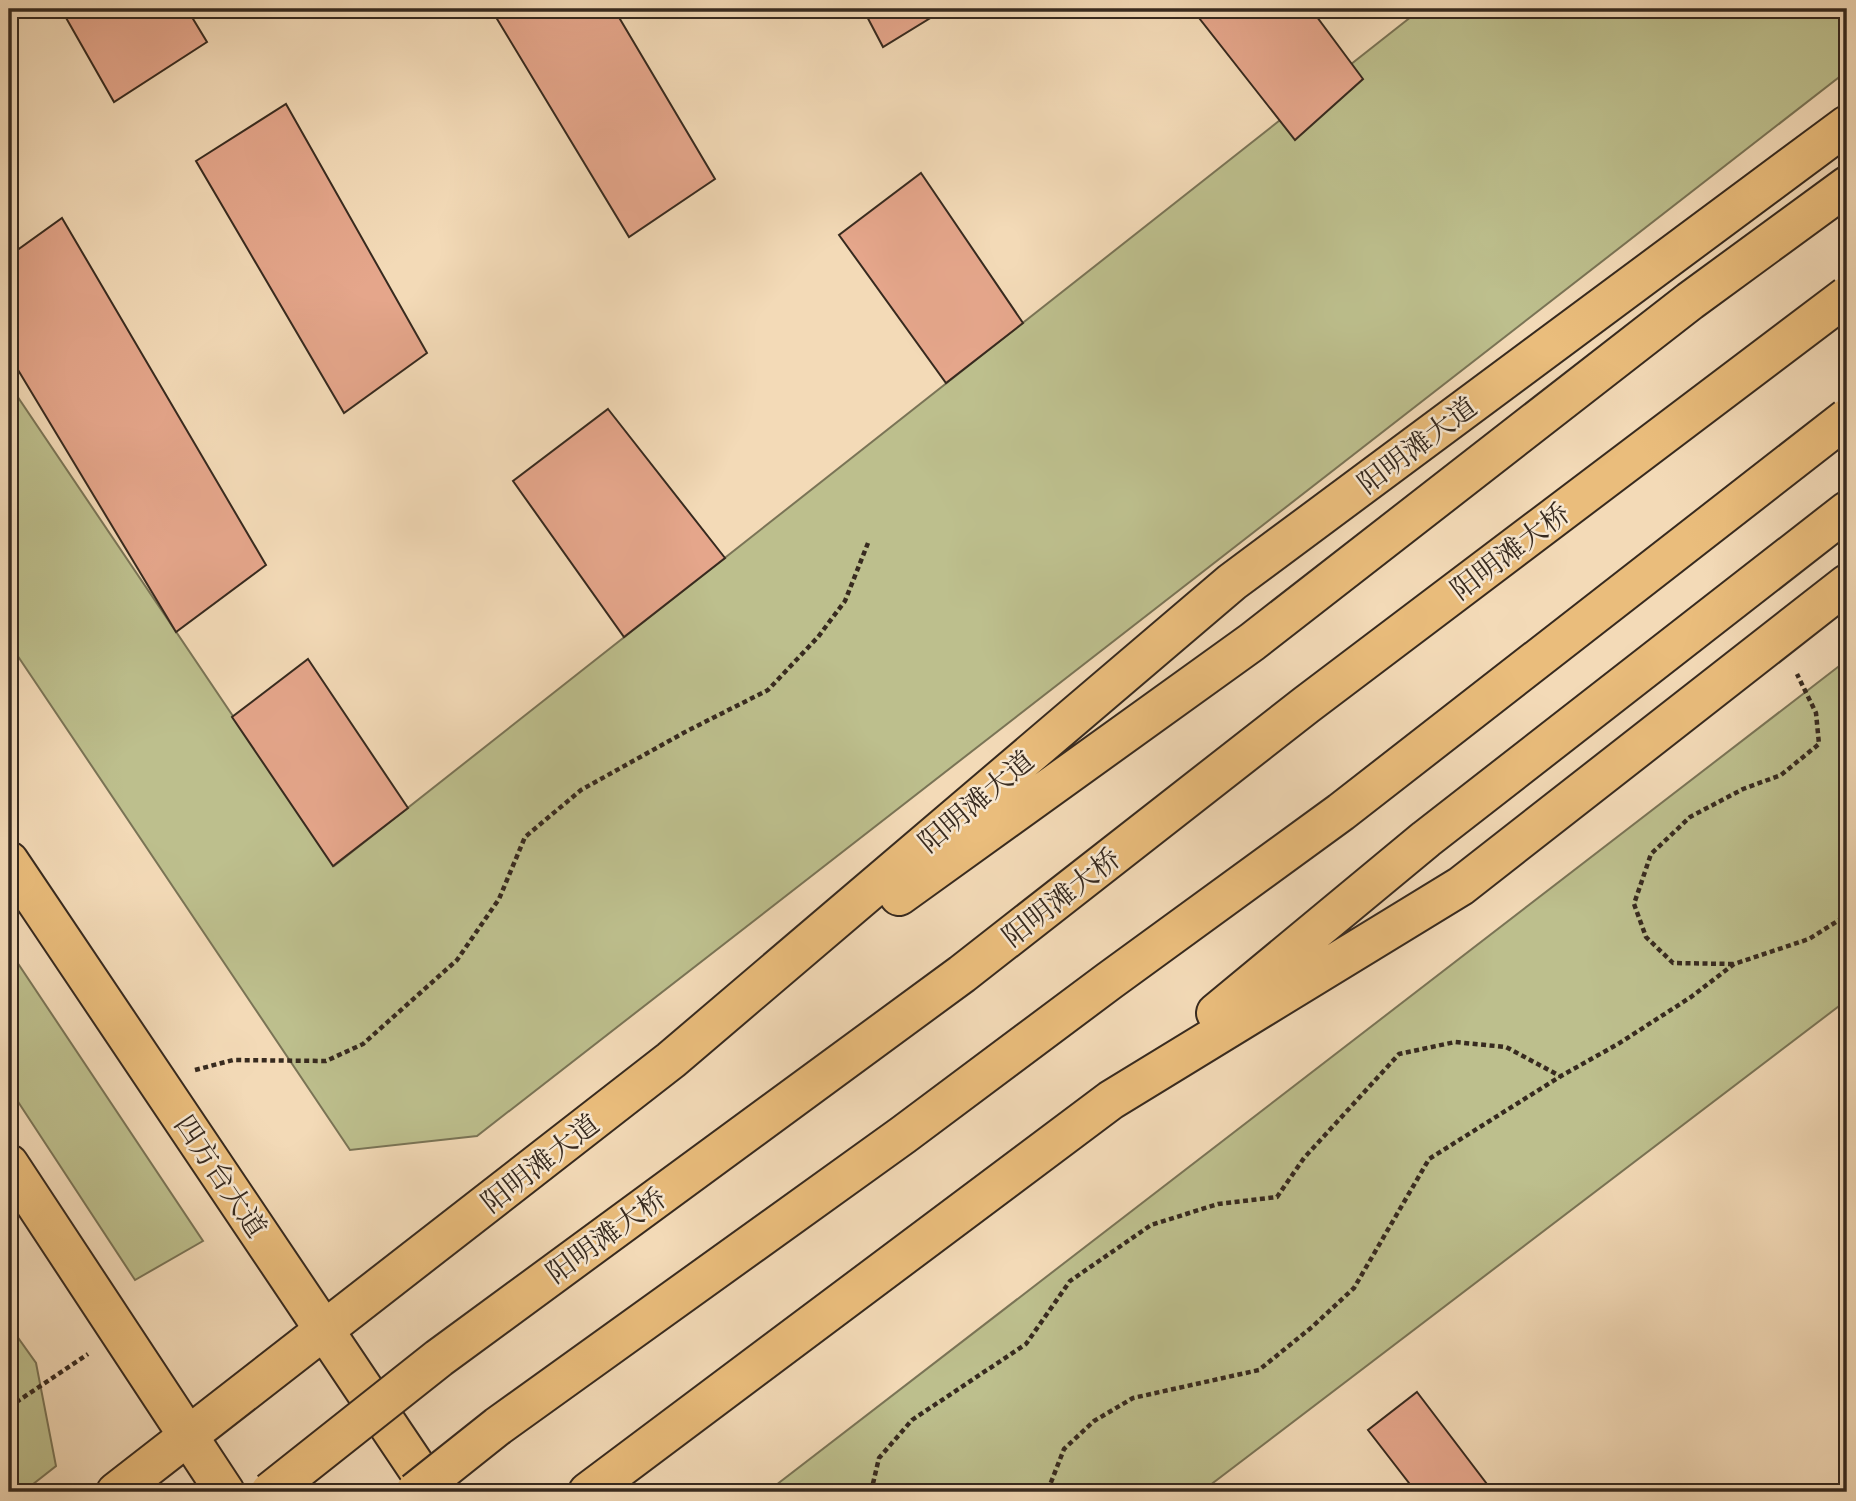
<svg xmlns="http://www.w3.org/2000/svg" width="1856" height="1501" font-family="'Sorts Mill Goudy','Noto Serif SC',serif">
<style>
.green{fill:#bdbf8d;stroke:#7a7456;stroke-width:2}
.building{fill:#e5a68b;stroke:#372a1f;stroke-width:2}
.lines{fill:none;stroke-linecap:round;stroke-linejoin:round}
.primary-casing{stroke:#372a1f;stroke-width:42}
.highway-casing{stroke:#372a1f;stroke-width:42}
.path{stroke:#372a1f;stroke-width:4.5;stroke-dasharray:5 3.5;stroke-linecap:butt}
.primary{stroke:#eabd7c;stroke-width:38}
.highway{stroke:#eabd7c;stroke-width:38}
.highway-bridge-casing{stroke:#372a1f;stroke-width:42;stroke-linecap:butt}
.highway-bridge{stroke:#eabd7c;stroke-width:38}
.labels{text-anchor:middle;stroke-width:5;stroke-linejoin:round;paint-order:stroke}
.street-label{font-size:28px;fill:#372a1f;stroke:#f7e7d0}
</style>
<rect width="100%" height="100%" fill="#f3dab7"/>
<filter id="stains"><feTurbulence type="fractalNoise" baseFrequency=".00286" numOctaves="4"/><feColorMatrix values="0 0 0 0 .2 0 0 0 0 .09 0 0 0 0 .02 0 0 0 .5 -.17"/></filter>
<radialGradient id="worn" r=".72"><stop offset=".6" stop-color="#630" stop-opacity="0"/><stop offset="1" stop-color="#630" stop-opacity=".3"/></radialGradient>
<path class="green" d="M1421 9H1847V71L477 1136 350 1150 9 643V384L334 866Z
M1847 660V1000L1201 1492H767Z
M9 950 203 1241 135 1280 9 1088Z
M9 1325 36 1363 56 1466 23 1492H9Z"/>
<path class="building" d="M61 9H187L207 42 114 102Z
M491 9H614L715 179 629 237Z
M863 9H945L883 47Z
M1192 9H1311L1363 79 1295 140Z
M286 104 427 353 344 413 196 161Z
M921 173 1023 323 946 383 839 235Z
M62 218 266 565 176 632 9 355V256Z
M608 409 725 558 624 637 513 481Z
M308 659 408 808 333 866 232 717Z
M1417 1392 1493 1492H1416L1368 1430Z"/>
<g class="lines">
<g class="primary-casing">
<path id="primary" d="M9 861 433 1492
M9 1164 225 1492"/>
</g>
<g class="highway-casing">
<path id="highway" d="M899 896 1252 642 1690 301 1847 186
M1216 1013 1426 839 1847 511
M116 1492 671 1060 1232 582 1847 125
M588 1492 1111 1100 1461 886 1847 584"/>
</g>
<path class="path" d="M1733 964 1673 963 1646 937 1634 904 1651 854 1690 817 1743 789 1781 775 1819 744 1816 713 1797 674
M195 1070 233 1060 326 1061 363 1044 457 960 499 899 525 837 581 790 687 731 768 690 818 637 845 601 868 543
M9 1407 88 1354
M871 1492 879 1458 912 1420 1026 1344 1070 1281 1151 1225 1218 1204 1277 1197 1304 1158 1399 1054 1455 1042 1506 1047 1560 1076
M1039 1492 1048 1490 1064 1449 1094 1421 1133 1398 1259 1370 1312 1327 1354 1288 1429 1159 1561 1076 1618 1044 1691 997 1734 964 1809 939 1847 915"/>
<use href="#primary" class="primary"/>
<use href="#highway" class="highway"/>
<g class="highway-bridge-casing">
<path id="highway-bridge" d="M270 1492 439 1358 962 974 1306 705 1847 296
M415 1492 498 1426 903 1135 1109 981 1341 812 1847 418"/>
</g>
<use href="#highway-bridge" class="highway-bridge"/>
</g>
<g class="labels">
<g class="street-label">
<text transform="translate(1417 445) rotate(-37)" y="10">阳明滩大道</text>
<text transform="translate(1510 551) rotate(-37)" y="10">阳明滩大桥</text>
<text transform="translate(976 801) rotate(-40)" y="10">阳明滩大道</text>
<text transform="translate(1061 897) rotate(-38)" y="10">阳明滩大桥</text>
<text transform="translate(540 1163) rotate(-38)" y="10">阳明滩大道</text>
<text transform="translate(221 1176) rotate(56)" y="10">四方台大道</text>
<text transform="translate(606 1235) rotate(-36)" y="10">阳明滩大桥</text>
</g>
</g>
<rect width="1856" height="1501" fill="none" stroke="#f3dab7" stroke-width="35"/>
<rect x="10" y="10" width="1835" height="1480" fill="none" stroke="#372a1f" stroke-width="3.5"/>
<rect x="18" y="18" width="1821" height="1466" fill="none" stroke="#372a1f" stroke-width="2"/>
<rect width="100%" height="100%" filter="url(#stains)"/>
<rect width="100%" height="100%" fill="url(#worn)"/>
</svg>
